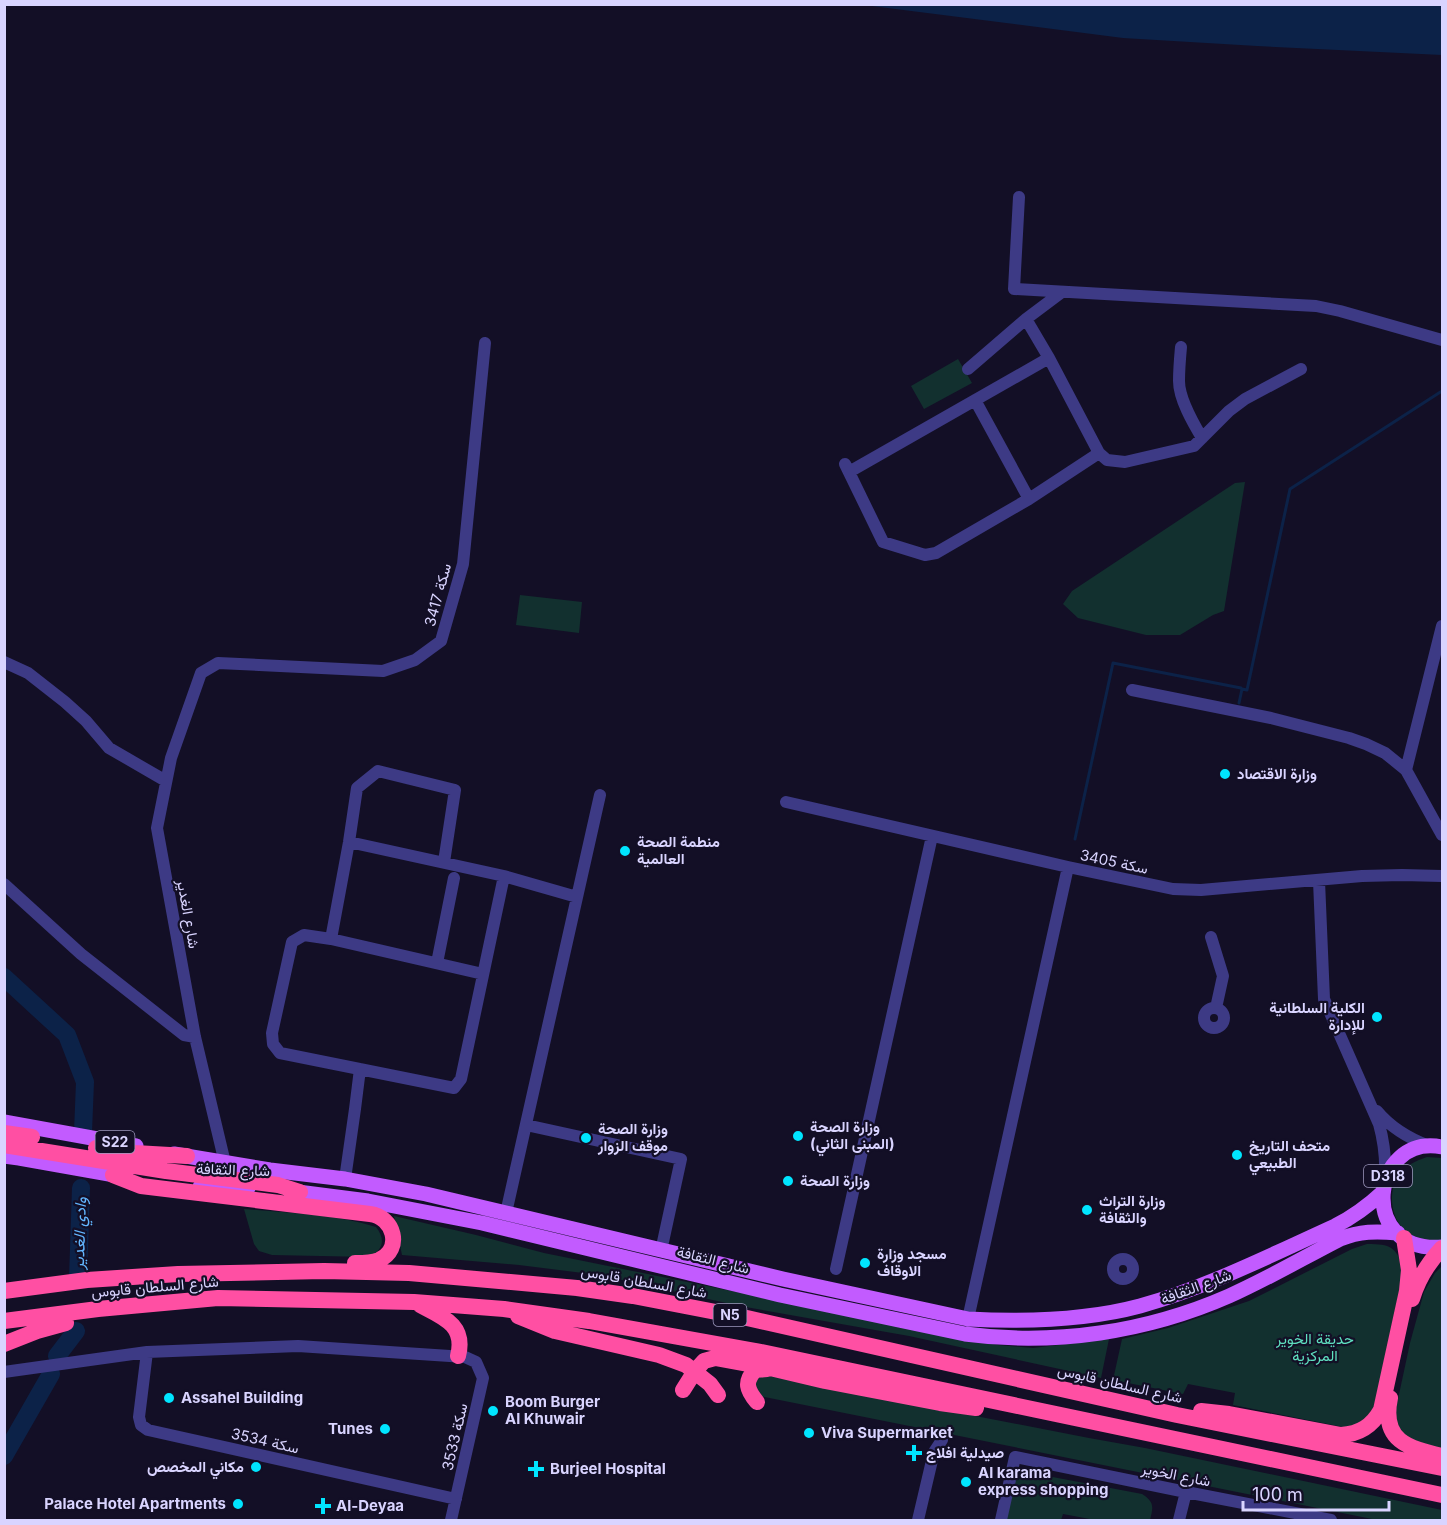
<svg xmlns="http://www.w3.org/2000/svg" width="1447" height="1525" font-family="Inter,Vazirmatn,sans-serif">
<style>
.green{fill:#12302f}
.water{fill:#0c2248}
.lines{fill:none;stroke-linecap:round;stroke-linejoin:round}
.stream{stroke:#0c2248;stroke-width:3}
.river{stroke:#0c2248;stroke-width:18}
.minor{stroke:#3d3a85;stroke-width:12}
.major{stroke:#c25bff;stroke-width:15}
.highway{stroke:#ff4fa3;stroke-width:16}
.poi-dot{fill:#00e5ff;stroke:#130f26;stroke-width:2}
.labels{text-anchor:middle;stroke-width:4.5;stroke-linejoin:round;paint-order:stroke}
.shield{fill:#130f26;stroke:#9e99be;stroke-width:1.5}
.shield-label{font-size:14px;font-weight:bold;fill:#d9d4ff}
.street-label{font-size:15px;fill:#d9d4ff;stroke:#130f26}
.poi-label{font-size:15px;font-weight:bold;fill:#d9d4ff;stroke:#130f26;text-anchor:start}
.park-label{font-size:15px;fill:#5fe0c0;stroke:#130f26}
.water-label{font-size:16px;font-style:italic;fill:#62b6ff;stroke:#130f26}
</style>
<rect width="100%" height="100%" fill="#130f26"/>
<path class="green" d="M958 359 972 383 924 409 911 386Z
M1245 482 1224 611 1213 615 1180 635H1146L1078 618 1063 604 1072 591 1235 483Z
M520 595 582 602 579 633 516 625Z
M1427 1157 1442 1158V1240C1435 1240 1426 1241 1419 1238 1392 1231 1385 1195 1399 1175 1406 1165 1416 1161 1427 1157Z
M244 1209C288 1213 333 1214 376 1227 386 1240 383 1249 370 1257L272 1255 259 1251 254 1244Z
M394 1216 476 1235 544 1253 998 1345 1033 1348 1109 1339 1101 1378 909 1336 740 1306 599 1275 519 1265 402 1255Z
M1367 1244C1391 1244 1396 1247 1404 1269L1373 1411 1359 1427H1343L1233 1405 1235 1393 1188 1384 1183 1394 1113 1380 1122 1339 1168 1328 1249 1301 1352 1249Z
M1442 1266V1450L1411 1442 1398 1431 1395 1413 1410 1343 1424 1292 1435 1273Z
M764 1375 1089 1438 1145 1448 1442 1510V1520H1377L760 1396 752 1382Z
M1021 1471 1142 1494C1155 1502 1153 1508 1150 1520H1095L1063 1514 1061 1520H1005L1015 1474Z"/>
<path class="water" d="M864 5H1442V55L1257 46 1123 38Z"/>
<g class="lines">
<path class="stream" d="M1239 703 1242 689 1247 690 1290 489 1442 391
M1075 839 1113 663 1241 688"/>
<path class="river" d="M4 977 67 1035 85 1082 83 1132
M78 1279 81 1188
M57 1356 76 1331
M4 1456 51 1374"/>
<path class="minor" d="M1019 197 1014 289 1316 306 1340 311 1442 340
M1026 319 1049 358 1099 453 1107 460 1125 462 1194 446 1229 411 1245 399 1301 369
M1181 347C1180 358 1179 370 1179 381 1179 399 1193 423 1202 438
M968 369 1026 319 1062 292
M975 400 1029 499
M845 464 883 542 925 555 936 553 1029 499 1099 453
M849 472 1049 358
M1442 626 1406 770 1442 835
M4 662 28 673 65 702 86 721 109 748 166 781
M1132 690 1271 718 1349 738 1366 744 1385 753 1406 770
M786 802 1068 867 1173 889 1201 890 1362 876 1402 875 1442 876
M349 842 504 876 577 897
M1319 881 1324 999 1379 1124C1384 1142 1386 1160 1385 1179
M4 884 81 954 184 1035 195 1037
M1211 937 1223 976 1216 1008
M331 939 349 842 357 788 378 771 455 790 444 862
M437 963 454 878
M483 974 331 939 304 935 292 942 272 1033 273 1044 280 1053 454 1088 461 1079 504 876
M1204 1018a10 10 0 1 1 20 0a10 10 0 1 1-20 0Z
M1377 1111C1391 1128 1408 1138 1429 1146
M526 1125 681 1159 661 1251
M225 1163 195 1037 157 828 171 758 201 673 218 663 383 671 415 660 441 641 463 564 485 343
M345 1179 355 1109 360 1069
M506 1213 600 795
M1113 1269a10 10 0 1 1 20 0a10 10 0 1 1-20 0Z
M836 1269 932 836
M968 1319 1068 867
M147 1352 139 1417 141 1425 148 1430 456 1499
M4 1372 147 1352 298 1346 465 1357 476 1362 483 1378 451 1520
M918 1520 934 1452 942 1440
M1001 1520 1015 1457 1186 1492 1331 1520
M1179 1520 1186 1492"/>
<path class="major" d="M4 1122 136 1146
M1442 1147C1370 1133 1357 1254 1442 1247
M174 1154 270 1170 345 1179 426 1194 783 1279 968 1319C1025 1322 1084 1321 1140 1306 1208 1287 1271 1255 1335 1226 1353 1217 1368 1206 1383 1192
M4 1156 19 1158 126 1177
M200 1187 248 1188
M290 1191 368 1201 482 1223 780 1295 965 1334C1055 1346 1147 1332 1229 1296 1267 1279 1303 1258 1340 1239 1360 1231 1376 1231 1398 1233"/>
<path class="highway" d="M4 1133 32 1137
M4 1145 166 1171 278 1185 300 1192
M96 1148 135 1153 187 1156
M113 1175 141 1186 370 1214C394 1217 403 1249 379 1260 372 1263 363 1263 355 1263
M4 1291 87 1280 178 1274 324 1271 409 1273 577 1288 633 1296 747 1318 1177 1415 1442 1468
M1412 1299C1418 1279 1428 1263 1442 1248
M420 1305C443 1317 466 1325 458 1356
M518 1316 555 1331 659 1355 686 1365 710 1384 718 1395
M4 1321 98 1309 218 1298 414 1302 504 1309 589 1321 756 1351 1442 1495
M4 1344 37 1331 66 1323
M683 1390 695 1371 704 1361 715 1358 770 1368 825 1381 940 1403 976 1408
M1390 1398C1381 1441 1408 1448 1442 1456
M757 1402C747 1390 744 1382 755 1370L767 1369
M1201 1411 1229 1414 1341 1435C1360 1434 1372 1426 1381 1410L1407 1291 1409 1270 1404 1238"/>
</g>
<g class="poi-dot">
<circle cx="1225" cy="774" r="6"/>
<circle cx="625" cy="851" r="6"/>
<circle cx="1377" cy="1017" r="6"/>
<circle cx="798" cy="1136" r="6"/>
<circle cx="586" cy="1138" r="6"/>
<circle cx="1237" cy="1155" r="6"/>
<circle cx="788" cy="1181" r="6"/>
<circle cx="1087" cy="1210" r="6"/>
<circle cx="865" cy="1263" r="6"/>
<circle cx="169" cy="1398" r="6"/>
<circle cx="493" cy="1411" r="6"/>
<circle cx="385" cy="1429" r="6"/>
<circle cx="809" cy="1433" r="6"/>
<path d="M911 1444h6v6h6v6h-6v6h-6v-6h-6v-6h6z"/>
<circle cx="256" cy="1467" r="6"/>
<path d="M533 1460h6v6h6v6h-6v6h-6v-6h-6v-6h6z"/>
<circle cx="966" cy="1482" r="6"/>
<circle cx="238" cy="1504" r="6"/>
<path d="M320 1497h6v6h6v6h-6v6h-6v-6h-6v-6h6z"/>
</g>
<g class="labels">
<g class="shield">
<rect x="95.5" y="1131" width="39" height="22" rx="4.5"/>
<rect x="1364" y="1165" width="48" height="22" rx="4.5"/>
<rect x="713.5" y="1304" width="33" height="22" rx="4.5"/>
</g>
<g class="shield-label">
<text x="115" y="1147">S22</text>
<text x="1388" y="1181">D318</text>
<text x="730" y="1320">N5</text>
</g>
<g class="street-label">
<text transform="translate(438 595) rotate(-75)" y="5">سكة 3417</text>
<text transform="translate(1114 862) rotate(12)" y="5">سكة 3405</text>
<text transform="translate(188 914) rotate(80)" y="5">شارع الغدير</text>
<text transform="translate(233 1170) rotate(2)" y="5">شارع الثقافة</text>
<text transform="translate(713 1260) rotate(14)" y="5">شارع الثقافة</text>
<text transform="translate(644 1282) rotate(10)" y="5">شارع السلطان قابوس</text>
<text transform="translate(155 1287) rotate(-5)" y="5">شارع السلطان قابوس</text>
<text transform="translate(1196 1287) rotate(-20)" y="5">شارع الثقافة</text>
<text transform="translate(1120 1384) rotate(13)" y="5">شارع السلطان قابوس</text>
<text transform="translate(455 1437) rotate(-77)" y="5">سكة 3533</text>
<text transform="translate(265 1441) rotate(13)" y="5">سكة 3534</text>
<text transform="translate(1176 1475) rotate(11)" y="5">شارع الخوير</text>
</g>
<g class="poi-label">
<text x="1237" y="779">وزارة الاقتصاد</text>
<text x="637" y="847">منطمة الصحة<tspan x="637" dy="17">العالمية</tspan></text>
<text x="1365" y="1013" text-anchor="end">الكلية السلطانية<tspan x="1365" dy="17">للإدارة</tspan></text>
<text x="810" y="1132">وزارة الصحة<tspan x="810" dy="17">(المبنى الثاني)</tspan></text>
<text x="598" y="1134">وزارة الصحة<tspan x="598" dy="17">موقف الزوار</tspan></text>
<text x="1249" y="1151">متحف التاريخ<tspan x="1249" dy="17">الطبيعي</tspan></text>
<text x="800" y="1186">وزارة الصحة</text>
<text x="1099" y="1206">وزارة التراث<tspan x="1099" dy="17">والثقافة</tspan></text>
<text x="877" y="1259">مسجد وزارة<tspan x="877" dy="17">الاوقاف</tspan></text>
<text x="181" y="1403">Assahel Building</text>
<text x="505" y="1407">Boom Burger<tspan x="505" dy="17">Al Khuwair</tspan></text>
<text x="373" y="1434" text-anchor="end">Tunes</text>
<text x="821" y="1438">Viva Supermarket</text>
<text x="926" y="1458">صيدلية افلاج</text>
<text x="244" y="1472" text-anchor="end">مكاني المخصص</text>
<text x="550" y="1474">Burjeel Hospital</text>
<text x="978" y="1478">Al karama<tspan x="978" dy="17">express shopping</tspan></text>
<text x="226" y="1509" text-anchor="end">Palace Hotel Apartments</text>
<text x="336" y="1511">Al-Deyaa</text>
</g>
<g class="park-label">
<text x="1315" y="1344">حديقة الخوير<tspan x="1315" dy="17">المركزية</tspan></text>
</g>
<g class="water-label">
<text transform="translate(79 1233) rotate(-88)" y="6">وادي الغدير</text>
</g>
</g>
<rect width="1447" height="1525" fill="none" stroke="#d9d4ff" stroke-width="12"/>
<path d="M1243 1501v9h146v-9" fill="none" stroke="#d9d4ff" stroke-width="3"/>
<text x="1252" y="1501" font-size="18" fill="#d9d4ff" stroke="#130f26" stroke-width="4.5" paint-order="stroke">100 m</text>
</svg>
